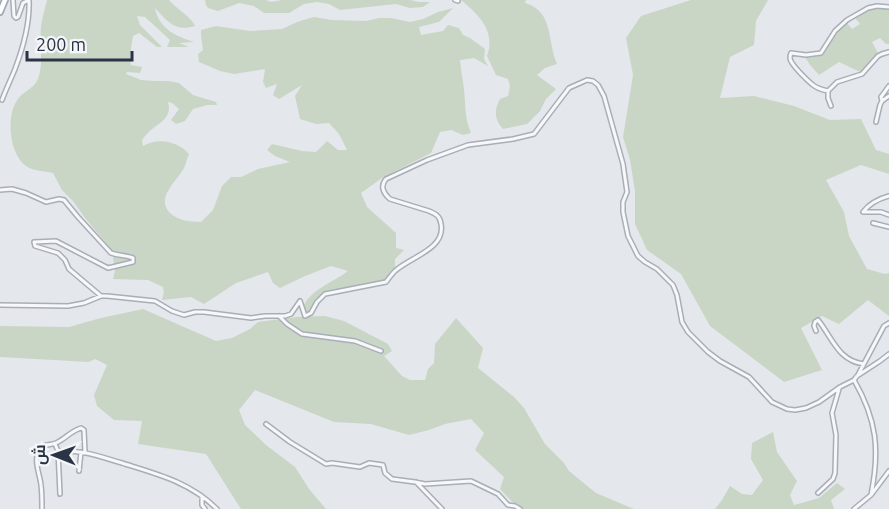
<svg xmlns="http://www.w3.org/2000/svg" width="889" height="509" font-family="Ubuntu,Cairo,sans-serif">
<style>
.green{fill:#c9d6c5}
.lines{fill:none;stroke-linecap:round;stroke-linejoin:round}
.street-casing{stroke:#a9aeb7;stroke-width:6}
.primary-casing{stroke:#a3abb8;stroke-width:8}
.street{stroke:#f7f8fa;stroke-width:3}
.primary{stroke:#fff;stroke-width:4.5}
</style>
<rect width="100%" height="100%" fill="#e4e7ec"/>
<path class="green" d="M47 0H169C176 9 192 17 195 26 175 32 168 22 155 8 159 29 176 36 194 42L179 43 189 47H167L170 40 145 17 137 16 140 25 162 47H157L139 33 133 36C132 42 129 60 131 65L142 67 140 73 127 72 126 74 141 80 155 81H168L179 83 193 95 216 102 217 105H207L193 109 185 121 176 124 171 120 179 109 172 103 168 102C172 116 163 121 152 129 148 132 145 136 142 140L143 146C157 137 178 141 189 154 187 158 186 164 184 168 177 181 155 198 170 213 181 222 188 221 201 222L213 210 222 186 231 177H241L258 169 290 162 275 156 267 150 272 144 302 151 316 152 327 141 338 150H347L339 134 329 123 316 124 300 119 295 96 302 85 279 99 273 95 277 84 266 88 263 82 265 69 234 74 220 71 199 62 198 54 203 50 201 36V30L216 26 250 31 282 29 297 22 314 17 332 20 366 21 379 18H391L410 22 423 19 438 12 453 8 439 22 419 27 421 35 443 31 448 25 459 28 463 35 470 38 485 49 484 59 488 66 474 58 460 60C461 70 463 80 464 90 466 107 464 116 471 133L463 135 451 130 440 132 431 153 382 178 361 193 367 207 396 233V248L404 250 395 259V268L386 280 326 291C319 297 313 309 306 313L304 305C313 288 334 282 348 271L331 266 305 276 280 288 273 283 268 272 236 283 204 304 191 297 162 300 164 292 163 287 148 280 113 279 115 271 112 250 85 218 73 201 62 190 53 173C45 171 33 171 26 166 10 155 6 119 16 102 21 92 34 89 38 79 44 63 39 44 41 27 42 18 45 9 47 0Z
M205 0H266L271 2 282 0H410L419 2H430L423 7 410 8 396 4 340 10 329 4 317 2 304 4 289 13H264L254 6 239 3 218 11 208 8 206 5Z
M461 0H526L525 3C554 11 547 41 557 64L545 68 537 75 556 89 546 99 540 111 527 124 503 129C494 119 494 110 500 99L508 96 510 86 508 79 496 75 487 56C496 31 479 15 461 0Z
M691 0H768L756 21 754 45 730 57 720 98 754 96 794 106 830 120 861 119 876 150 889 154V174L861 165 826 180 844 212 849 236 867 269 885 274 889 273V316L868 300 839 324 822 316 801 328 822 370 784 382 710 326 681 274 647 250 635 224V191L630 160 623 137 633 75 626 38 641 16Z
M871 9H889V44H886L880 38 872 42 878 53 869 65 860 72 839 62 819 75 810 65 805 57C823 59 823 51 832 39 837 33 842 28 847 23L852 29 860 24 855 18Z
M143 309 216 341 232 338 250 329 258 322 296 317 325 316 344 321 388 344 392 351 384 356 402 376 410 380H425L428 369 434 363 435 344 456 318 483 348 478 368 514 397 524 408 545 444 564 463 569 471 596 493 634 509H519L500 489 504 477 475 450 484 433 471 419 445 424 429 430 409 435 371 424 334 422 255 390 239 410 245 425 266 445 295 467 309 489 326 509H241L206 454 138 444 142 421 114 420 97 406 94 395 107 365 95 359 89 362 0 357V326L69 327 101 318Z
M773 432 777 452 797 481 790 495 794 505 819 498 837 483 845 489 831 500 834 509H715L722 500 730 486 742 494 752 495 763 480 751 459 752 443Z"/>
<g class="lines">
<g class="street-casing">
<path id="street" d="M455 0 458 1
M889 86 881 97 882 101 889 96
M828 91C823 90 818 89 813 85 808 81 790 64 790 58 790 56 790 55 791 53L806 55 821 53 835 31 847 20 868 8 877 6 889 7
M2 100C6 89 11 79 15 69 23 48 30 23 29 0L23 3 18 17 16 18 14 16 13 0
M831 106 828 98V91L837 82 862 74 878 56 882 54 889 52
M876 122 880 105 882 101
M0 190 12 189 26 193 46 202 59 199 64 200 78 217 111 253C119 256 126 255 133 258V262L108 268 56 241 34 242 35 246 58 253 65 260 69 269 101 296
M889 196C878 199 870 203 863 212H881L889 215
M873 223 889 227
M0 305 68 306 84 303 101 296H107L155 301 172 311 184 315 195 312H204L251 318 265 316H285L291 314 300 301 305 316 311 313 317 302 325 294 386 282C389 278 392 274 395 271 410 257 446 249 441 224 440 216 436 214 429 211L390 199C383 193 380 186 386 179L427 160 468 145 513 139 534 134 569 88 587 80 593 81 598 85 604 96 623 164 627 192 623 202V212L628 236 638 256 645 262 657 269 673 285 677 295 682 322 688 332 708 352 720 361 749 377 772 402 787 409 795 410 806 408 819 402 840 387 854 380 857 376 880 361 889 354
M279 316 287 324 302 334 355 341 381 351
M816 331 814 326 815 322 818 320C832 337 838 361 864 364
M858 375 884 326 889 323
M854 380C877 420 880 450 871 495
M266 424 290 442 326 464 332 463 360 467 369 463 383 465 385 473 392 479 415 482 425 484 471 481 498 494 508 505 515 506 520 509
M55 444 58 451 60 494
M58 451C83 450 98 456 122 463 157 474 190 482 217 509
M79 471 81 452
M416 482 442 509
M818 493 833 479 835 473 836 435 832 413 839 389
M202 497V505L205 509
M42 509C42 501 42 493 41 485 40 474 31 456 42 447 46 444 51 445 56 443 65 439 71 431 81 428L84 430 85 452
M854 509 871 495 889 471"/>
</g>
<g class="primary-casing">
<path id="primary" d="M0 12 5 0"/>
</g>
<use href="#street" class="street"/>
<use href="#primary" class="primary"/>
</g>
<g transform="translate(54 455) rotate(271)" stroke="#f4f6f9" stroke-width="4.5" paint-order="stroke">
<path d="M0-4.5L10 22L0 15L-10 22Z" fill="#2b3445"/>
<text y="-9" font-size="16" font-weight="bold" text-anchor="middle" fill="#2b3445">ش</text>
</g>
<path d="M27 51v9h105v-9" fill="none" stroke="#2b3445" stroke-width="3"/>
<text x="36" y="51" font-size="18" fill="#2b3445" stroke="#f4f6f9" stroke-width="4.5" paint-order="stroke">200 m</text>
</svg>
